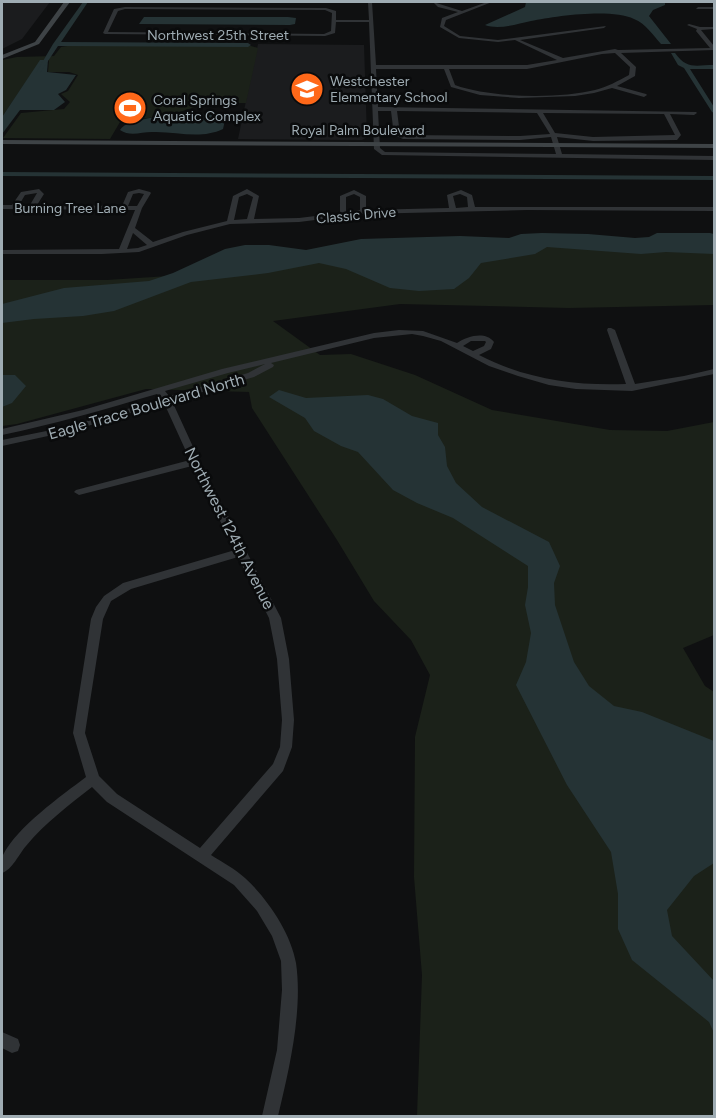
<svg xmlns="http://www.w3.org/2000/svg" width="716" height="1118" font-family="Figtree,sans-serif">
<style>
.built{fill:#1b1c1e}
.green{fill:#1b2119}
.water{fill:#253335}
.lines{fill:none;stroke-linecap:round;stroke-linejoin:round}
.canal{fill:#253335;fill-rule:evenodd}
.street{fill:#303336;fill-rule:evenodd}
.secondary{fill:#3e4346;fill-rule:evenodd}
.labels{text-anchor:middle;stroke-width:5;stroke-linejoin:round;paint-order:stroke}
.far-street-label{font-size:14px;fill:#9facb3;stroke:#0a0b0c}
.far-poi-label{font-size:14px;fill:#9facb3;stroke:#0a0b0c;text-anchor:start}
.street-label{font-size:16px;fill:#9facb3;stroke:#0a0b0c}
</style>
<rect width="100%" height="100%" fill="#0f1011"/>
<path class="built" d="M2 2H50L22 39 2 49Z
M258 44 364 45 367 137 362 140 238 139Z"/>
<path class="green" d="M67 46H251L258 48 246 103H208L170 115 120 122 110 139 3 138 21 113 64 109 70 102 61 94 68 91 78 75 69 72H48L49 60H41L2 117V60L17 57 54 56 61 47Z
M400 243 714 244V305L569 308 400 304 273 321 320 355 351 354 415 375 492 410 610 430 667 431 714 422V635L683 648 705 686 714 692V1116H417L422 975 414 877 415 737 430 675 411 640 374 601 337 540 252 408 249 392 146 389 17 424 2 426V280H107L184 275Z"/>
<path class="water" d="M526 2H665V5L653 10 649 16 671 44H661C652 34 646 24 634 19 612 8 555 16 531 21 517 24 499 30 485 25L525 7Z
M144 17H288L296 18 295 24 290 25 139 24Z
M40 60H48L47 72 76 75 66 90 58 94 65 102 54 110H20L2 134V117Z
M195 113 226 116 223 129C200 140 176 131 152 132 141 132 130 137 120 130 127 117 179 115 195 113Z
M542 233 588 234 635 238 649 237 657 233H710L714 234V254L666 252 641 254 547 247 535 254 481 263 469 278 454 289 419 291 390 288 346 269 319 263 268 273 191 282 114 311 83 316 34 319 2 323V304L64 288 149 281 173 273 225 249 245 245H269L306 250 361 239 460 236 509 238 521 234Z
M2 375H15L26 386 12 403 2 407Z
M279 390 306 398 368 395 383 399 412 416 438 423V435L445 447 447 466 456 483 482 507 549 542 560 566 554 583 555 605 574 662 589 686 614 706 642 712 714 741V863L694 876 667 910 672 936 714 981V1033L709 1022 632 960 618 929V894L611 852 567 785 516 685 526 662 531 633 525 605 528 587V566L453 518 417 503 393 490 358 452 341 446 314 431 305 418 269 397Z"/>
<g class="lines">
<path class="canal" d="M83 2H88L61 42 248 43 251 45 248 47 58 46 40 73H36L53 44Z
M671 53H675C687 70 696 65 714 65V69H690L714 107V113L712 112 684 68 678 65Z
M2 172 714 176V180L2 176Z"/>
<path class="street" d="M368 2H372L376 65H527L557 60 515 40 498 42 459 38 440 27 442 18 458 12 438 7 433 2 462 11 487 2H492L446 20 444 26 460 36 498 40 606 26 604 28 520 40 563 58 615 49 618 50 710 48 696 31 697 29 687 25 689 24 700 27H714V29L701 30 714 46V50L621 53 636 67 635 76 617 86 646 94 647 95 644 97 612 88 594 93 575 96 519 98 480 95 451 87 444 69H376L378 107 696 112 697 113 694 115 670 114 681 135 677 140 593 141 557 137 562 154 714 156V160L382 155 374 149 369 22H336L335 33 325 36 105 34 103 33 114 9 125 7 326 8 336 11V20H369ZM125 9 325 10 332 13 331 31 324 34 108 32 118 11ZM615 53 630 67 629 75C618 81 607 87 595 90 559 99 490 98 455 85L449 69H527L602 54ZM378 111H391L394 135 403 139 520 140 551 137 556 154 385 152 380 148ZM397 111 537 113 550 134 520 136 404 135 400 134ZM543 113 664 114 675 135 593 137 555 133Z
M698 7H714V9H696Z
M39 189 44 194 37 205 122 206 128 192 139 189 150 192 151 193 142 208 135 228 153 242 183 232 227 221 233 196 247 189 259 196 254 219 299 218 340 213V196L354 190 366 196V210L449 208 447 195 461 190 472 195 475 207H714V211L527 210 363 214 299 222 230 224 187 235 139 252 102 254H2V250L119 249 135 210 2 209V205H12L21 192ZM37 193 30 205H19L25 195ZM139 193 144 194 137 206H128L133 194ZM247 194 253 197 247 219 234 220 239 197ZM354 194 360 197V210L346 212V197ZM460 194 467 197 468 207 456 208 453 196ZM133 233 147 245 138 248 127 249Z
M608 328H611L615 330 635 384 684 376 714 369V374L632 391 576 389 549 385 518 376 489 366 441 341 423 336 412 334 374 338 271 363 274 365 273 367 254 377 172 401 200 462 281 618 289 659 294 720 292 747 283 771 211 855C222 862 235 869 245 878 267 898 291 933 296 963 303 1011 289 1070 278 1116H262L277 1050 282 990 281 961 272 936 257 911 234 885 107 802 92 787C69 805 45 823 26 846 19 854 12 870 2 873 2 867 0 860 3 855 17 827 61 796 86 777L73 733 91 619 96 607 104 596 123 583 235 550 192 466 79 495 74 492 76 490 190 460 164 403 71 431 2 446V440L66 427 161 399 157 394C106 409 55 424 2 435V429L83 410 222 369 374 333 399 330 423 331 457 343C468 336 485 331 494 342L491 349 479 355C525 379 575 386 626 384L607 330ZM471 341H485L486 342 484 346 473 351 463 346ZM265 364 248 373 169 396 165 391 228 373ZM238 557 269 618 277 659 282 720 280 747 273 764 200 848 117 794 99 776 85 733 103 619 111 601 131 589Z
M2 1032 18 1039 20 1045 18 1051 12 1053 2 1048Z"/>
<path class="secondary" d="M64 2H70L39 44 2 59V55L35 42Z
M2 140 714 144V148L2 144Z"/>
</g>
<defs>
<g id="school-disc" transform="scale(1.725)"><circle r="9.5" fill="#ff6819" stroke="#0a0b0c"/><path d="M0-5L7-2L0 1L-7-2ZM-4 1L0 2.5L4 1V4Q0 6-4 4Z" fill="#fff"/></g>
<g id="stadium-disc" transform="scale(1.725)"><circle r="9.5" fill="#ff6819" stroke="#0a0b0c"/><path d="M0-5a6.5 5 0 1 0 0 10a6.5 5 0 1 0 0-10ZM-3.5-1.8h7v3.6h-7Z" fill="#fff"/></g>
</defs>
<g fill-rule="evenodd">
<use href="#school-disc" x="307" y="89"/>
<use href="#stadium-disc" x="130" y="108"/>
</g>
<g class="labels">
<g class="far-street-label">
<text x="218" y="40">Northwest 25th Street</text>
<text x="358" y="135">Royal Palm Boulevard</text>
<text x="70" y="213">Burning Tree Lane</text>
<text transform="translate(356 215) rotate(-5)" y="5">Classic Drive</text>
</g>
<g class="far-poi-label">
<text x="330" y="86">Westchester<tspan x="330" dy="16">Elementary School</tspan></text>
<text x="153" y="105">Coral Springs<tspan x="153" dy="16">Aquatic Complex</tspan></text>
</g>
<g class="street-label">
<text transform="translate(146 406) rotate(-16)" y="6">Eagle Trace Boulevard North</text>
<text transform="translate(230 528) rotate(63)" y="6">Northwest 124th Avenue</text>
</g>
</g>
<rect width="716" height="1118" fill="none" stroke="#9facb3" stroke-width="6"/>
</svg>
